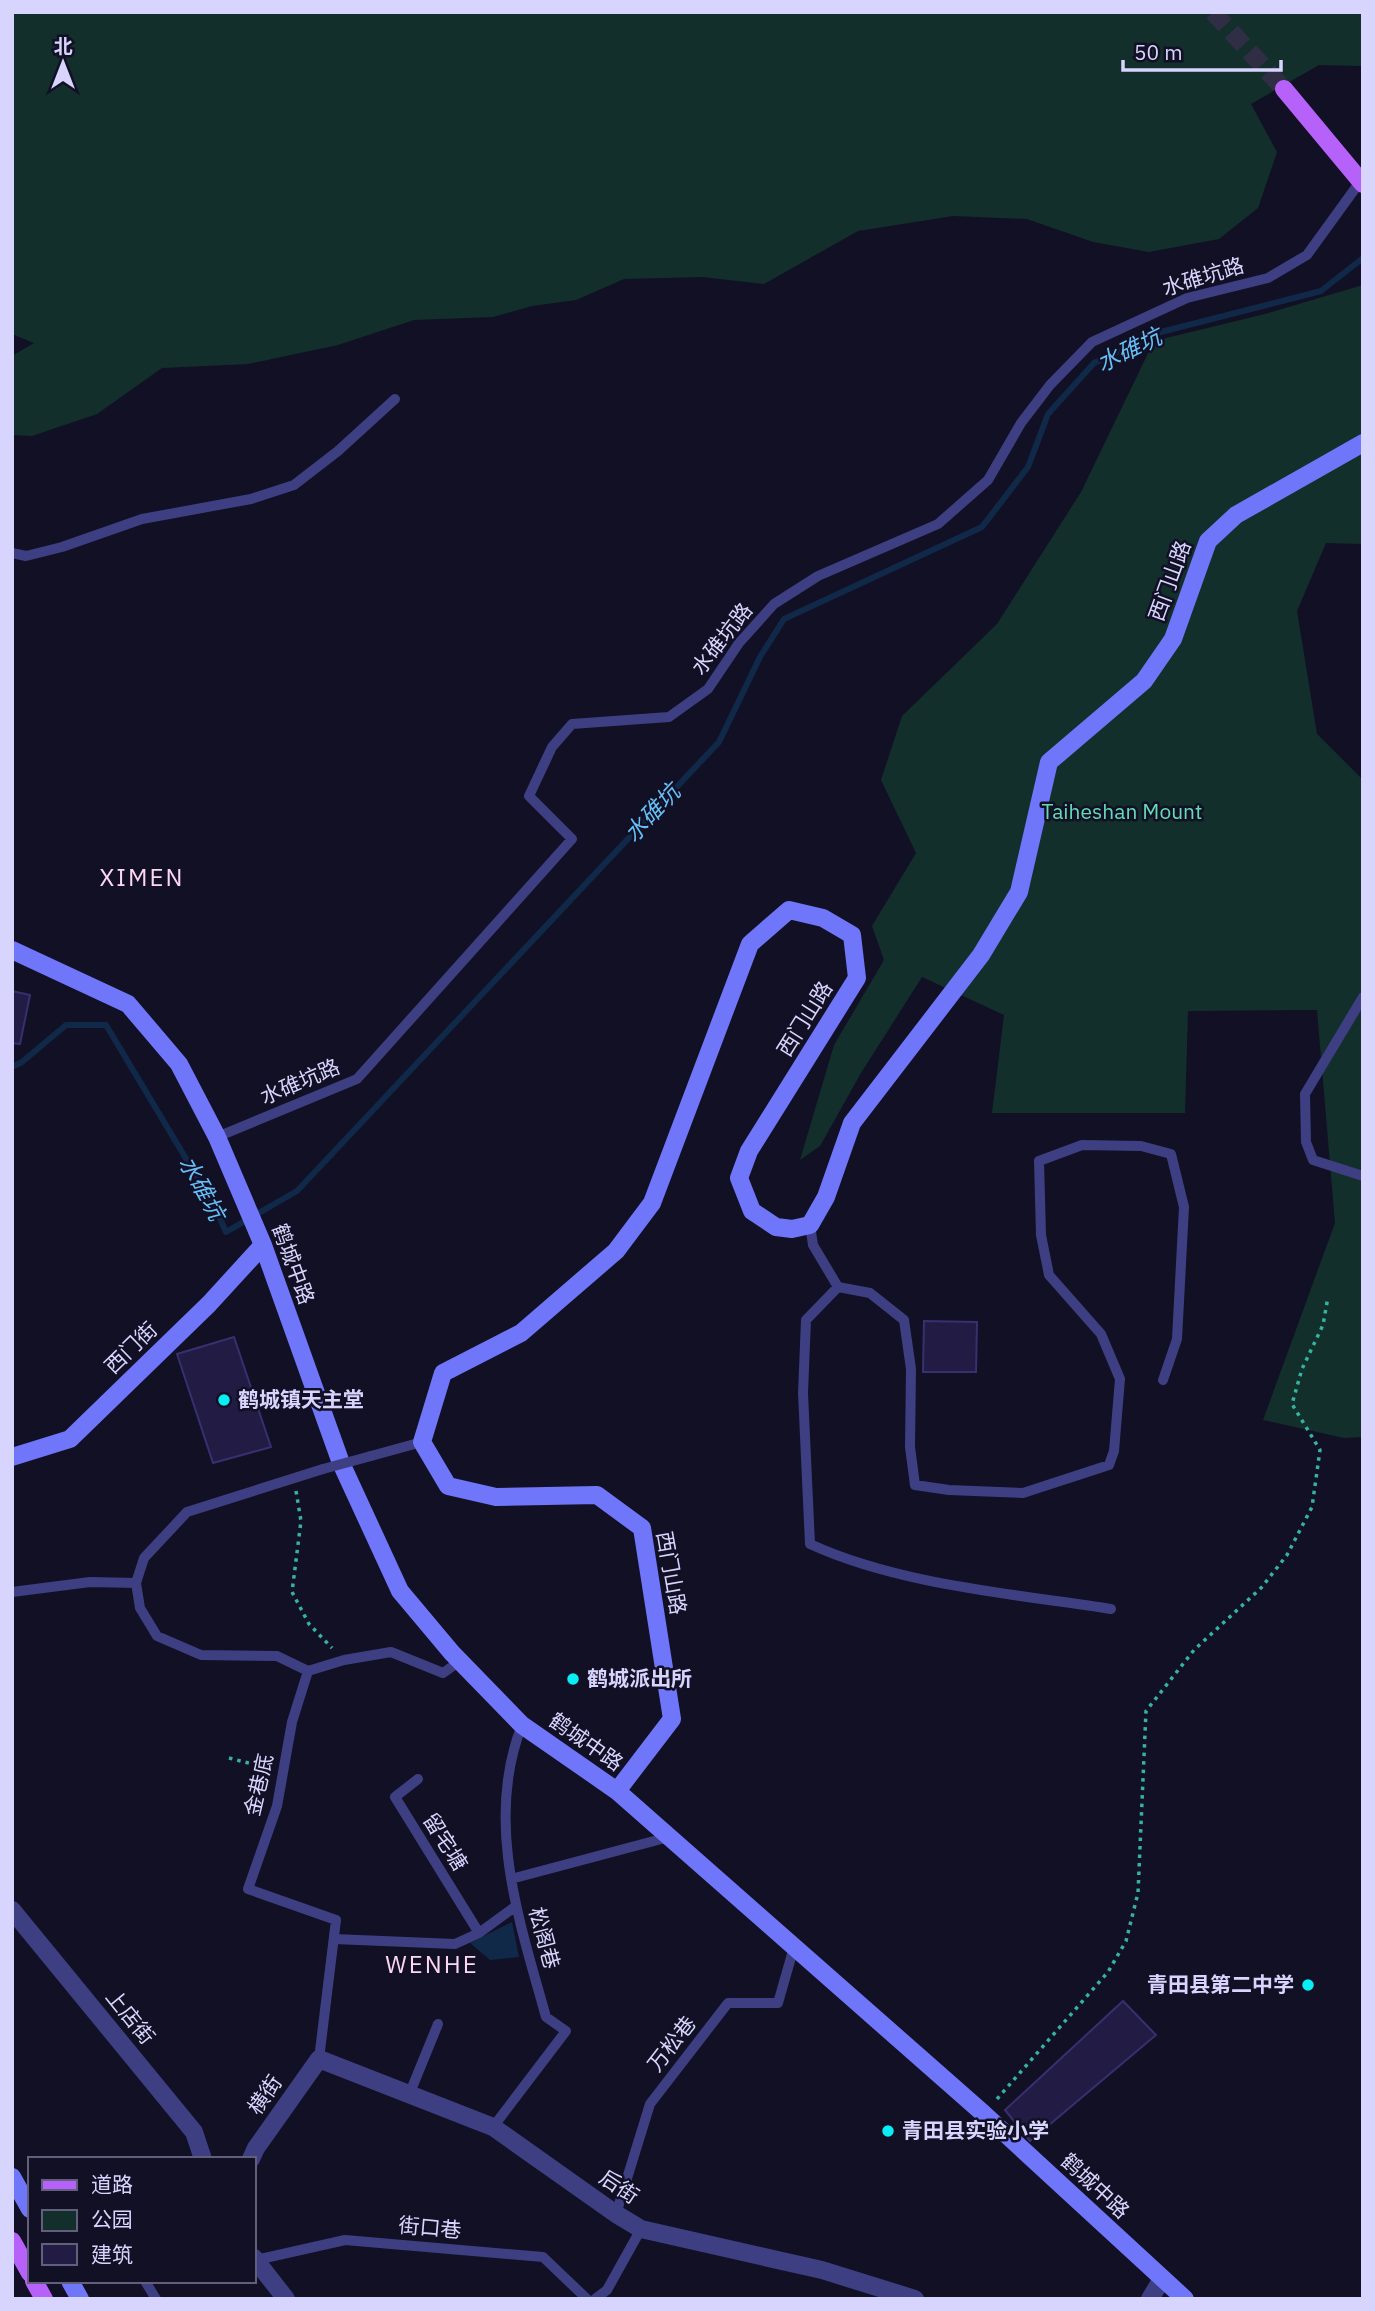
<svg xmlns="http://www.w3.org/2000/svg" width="1375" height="2311" font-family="'IBM Plex Sans','Noto Sans SC',sans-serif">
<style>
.green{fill:#132f2c}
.water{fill:#102948}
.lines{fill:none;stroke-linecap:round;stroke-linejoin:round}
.stream{stroke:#102948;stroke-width:6}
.building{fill:#221c45;stroke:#382f70;stroke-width:2}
.primary-tunnel{stroke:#302e45;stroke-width:18;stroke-dasharray:18 9;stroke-linecap:butt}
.path{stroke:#34b3a2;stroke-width:3.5;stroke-dasharray:3.5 5;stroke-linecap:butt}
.lane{stroke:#3d3f82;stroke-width:10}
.street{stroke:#3d3f82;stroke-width:18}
.secondary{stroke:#7076fa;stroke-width:18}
.primary{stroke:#b661f9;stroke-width:18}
.lane-bridge{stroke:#3d3f82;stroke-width:10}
.primary-bridge{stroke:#b661f9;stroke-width:18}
.poi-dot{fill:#09edf5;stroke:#121025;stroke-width:2.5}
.labels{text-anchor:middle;stroke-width:5;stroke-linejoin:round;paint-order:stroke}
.street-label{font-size:21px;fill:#d7d5fd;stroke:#121025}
.park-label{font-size:21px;fill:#63dbb5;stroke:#121025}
.poi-label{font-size:21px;font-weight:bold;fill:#d7d5fd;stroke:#121025;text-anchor:start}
.water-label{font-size:23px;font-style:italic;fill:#67bff9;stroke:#121025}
.quarter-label{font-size:24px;letter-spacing:2px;fill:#fdd7f2;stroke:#121025}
</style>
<rect width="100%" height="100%" fill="#121025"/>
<path class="green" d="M12 12H1363V66L1319 65 1251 104 1277 152 1258 208 1219 239 1149 252 1093 242 1027 219 953 216 858 231 764 284 702 277 624 279 576 300 532 306 493 317 414 320 338 345 248 364 162 368 97 414 32 436 12 435V356L34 343 12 334Z
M1363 285V544L1326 543 1297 611 1317 734 1363 780V1437L1344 1438 1263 1420 1335 1223 1317 1010 1188 1011 1185 1113H992L1004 1015 922 977 861 1073 820 1146 800 1160 834 1045 884 960 872 926 916 853 881 780 902 716 997 624 1081 492 1154 341 1265 314Z"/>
<path class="water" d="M512 1922 519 1957 490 1960 470 1943Z"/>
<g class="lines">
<path class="stream" d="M12 1067 22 1062 66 1025H106L215 1207 226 1232 297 1191 719 742 760 657 784 619 982 527 1028 467 1048 414 1094 363 1161 332 1321 291 1363 258"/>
</g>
<path class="building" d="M12 991 30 995 20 1044 12 1043Z
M924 1321 977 1322 976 1372H923Z
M234 1337 271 1447 213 1463 177 1354Z
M1123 2001 1156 2035 1030 2141 1005 2110Z"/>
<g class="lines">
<path class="primary-tunnel" d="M1213 12 1284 89"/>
<path class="path" d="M296 1491 301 1521 292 1592 309 1624 332 1648
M229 1758 268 1768
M997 2099 1108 1972 1126 1941 1138 1893 1146 1711 1194 1650 1261 1588 1287 1555 1312 1507 1320 1450 1292 1404 1302 1369 1323 1325 1328 1297"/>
<path class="lane" d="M12 553 26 556 62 547 142 519 251 499 294 485 338 451 395 399
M1363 997 1305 1094 1306 1142 1313 1160 1363 1176
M217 1137 357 1079 572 839 529 796 552 747 572 724 669 717 708 689 739 643 774 604 818 576 938 524 988 480 1021 423 1050 385 1092 342 1187 298 1268 278 1307 255 1362 179
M810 1225 813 1245 838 1287
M371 1456 422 1442
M12 1592 90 1582 136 1583
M1111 1609C1015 1594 899 1585 810 1544L803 1393 806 1320 838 1287 870 1293 904 1320 911 1369 910 1447 915 1485 949 1490 1023 1493 1109 1465 1114 1451 1120 1379 1101 1334 1049 1275 1041 1235 1039 1161 1082 1145 1141 1146 1171 1154 1184 1207 1177 1339 1163 1380
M308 1671 344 1660 391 1652 443 1673 460 1661
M418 1779 395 1797 479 1933
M511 1879 669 1837
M334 1939 455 1944 479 1933 516 1906
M319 2059 336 1920 248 1889 277 1806 292 1722 308 1671 277 1656 201 1655 157 1636 140 1608 136 1583 144 1558 187 1512 323 1469
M409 2095 438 2024
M493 2127 566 2031 546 2017C520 1923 484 1821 522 1725
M616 2214 650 2104 728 2003H778L794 1947
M256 2260 345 2240 543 2257 587 2299
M145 2281 156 2299
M595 2299 607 2290 641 2229"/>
<path class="street" d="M12 1910 194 2132 203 2159
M251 2159 256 2148 319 2059 493 2127 616 2214 641 2229 822 2270 915 2299
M254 2258 286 2299
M1150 2299 1162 2279"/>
<path class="secondary" d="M12 950 128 1004 179 1064 217 1137 263 1245 341 1463 400 1591 452 1653 522 1725 617 1791 984 2114 1185 2299
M12 1457 70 1439 209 1304 263 1245
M617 1791 672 1719 642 1528 597 1495 496 1497 448 1486 422 1442 443 1373 521 1333 616 1251 652 1203 750 944 789 910 823 918 852 935 857 978 749 1151 739 1178 752 1211 776 1227 792 1229 810 1225 826 1197 852 1123 981 955 1019 892 1049 762 1144 681 1173 639 1208 541 1236 515 1363 443
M12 2177 30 2209
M70 2281 80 2299"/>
<path class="primary" d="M12 2241 30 2273
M34 2281 44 2299"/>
<path class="lane-bridge" d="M323 1469 371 1456"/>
<path class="primary-bridge" d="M1284 89 1363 184"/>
</g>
<g class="poi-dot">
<circle cx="224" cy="1400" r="7"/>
<circle cx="573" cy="1679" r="7"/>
<circle cx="1308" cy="1985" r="7"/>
<circle cx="888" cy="2131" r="7"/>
</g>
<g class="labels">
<g class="street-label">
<text transform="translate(1203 277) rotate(-17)" y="7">水碓坑路</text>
<text transform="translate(1170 581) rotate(-70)" y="7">西门山路</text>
<text transform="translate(722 639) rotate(-52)" y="7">水碓坑路</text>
<text transform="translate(805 1019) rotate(-58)" y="7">西门山路</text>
<text transform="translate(300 1082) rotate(-23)" y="7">水碓坑路</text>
<text transform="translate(293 1264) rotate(70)" y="7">鹤城中路</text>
<text transform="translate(131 1348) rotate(-44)" y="7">西门街</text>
<text transform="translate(671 1573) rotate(80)" y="7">西门山路</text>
<text transform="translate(586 1742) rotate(35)" y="7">鹤城中路</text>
<text transform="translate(259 1785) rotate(-77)" y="7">金巷底</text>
<text transform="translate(445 1842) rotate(58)" y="7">留宅塘</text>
<text transform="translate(544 1938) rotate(75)" y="7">松阁巷</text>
<text transform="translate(130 2017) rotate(51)" y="7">上店街</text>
<text transform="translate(672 2044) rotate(-52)" y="7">万松巷</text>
<text transform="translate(265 2095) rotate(-55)" y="7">横街</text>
<text transform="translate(1095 2186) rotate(43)" y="7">鹤城中路</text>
<text transform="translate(619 2187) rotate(34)" y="7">后街</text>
<text transform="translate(430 2228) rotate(5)" y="7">街口巷</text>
</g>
<g class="park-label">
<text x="1122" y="819">Taiheshan Mount</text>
</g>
<g class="poi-label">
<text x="238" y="1407">鹤城镇天主堂</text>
<text x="587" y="1686">鹤城派出所</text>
<text x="1294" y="1992" text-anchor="end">青田县第二中学</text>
<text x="902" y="2138">青田县实验小学</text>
</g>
<g class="water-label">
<text transform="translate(1129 350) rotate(-26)" y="8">水碓坑</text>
<text transform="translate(652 813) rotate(-47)" y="8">水碓坑</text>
<text transform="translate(202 1188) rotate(61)" y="8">水碓坑</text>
</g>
<g class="quarter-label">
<text x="142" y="886">XIMEN</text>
<text x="432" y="1973">WENHE</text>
</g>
</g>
<rect width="1375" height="2311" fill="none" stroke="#d7d5fd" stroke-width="28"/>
<rect x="28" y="2157" width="228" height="126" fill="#121025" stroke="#615f7b" stroke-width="2"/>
<rect x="42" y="2180" width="35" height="10" fill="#b661f9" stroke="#615f7b" stroke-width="2"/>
<text x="91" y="2192" font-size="21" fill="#d7d5fd">道路</text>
<rect x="42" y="2210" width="35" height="21" fill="#132f2c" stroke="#615f7b" stroke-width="2"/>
<text x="91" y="2227" font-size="21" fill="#d7d5fd">公园</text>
<rect x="42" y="2244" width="35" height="21" fill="#221c45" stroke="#615f7b" stroke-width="2"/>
<text x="91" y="2262" font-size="21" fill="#d7d5fd">建筑</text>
<g transform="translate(63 63)" stroke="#121025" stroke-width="5" paint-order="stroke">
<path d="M0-5L12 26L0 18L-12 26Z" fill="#d7d5fd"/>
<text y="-10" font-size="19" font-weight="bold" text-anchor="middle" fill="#d7d5fd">北</text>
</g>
<path d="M1123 60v10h158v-10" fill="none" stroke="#d7d5fd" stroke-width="3.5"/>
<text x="1134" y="60" font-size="21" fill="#d7d5fd" stroke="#121025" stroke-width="5" paint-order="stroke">50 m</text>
</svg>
